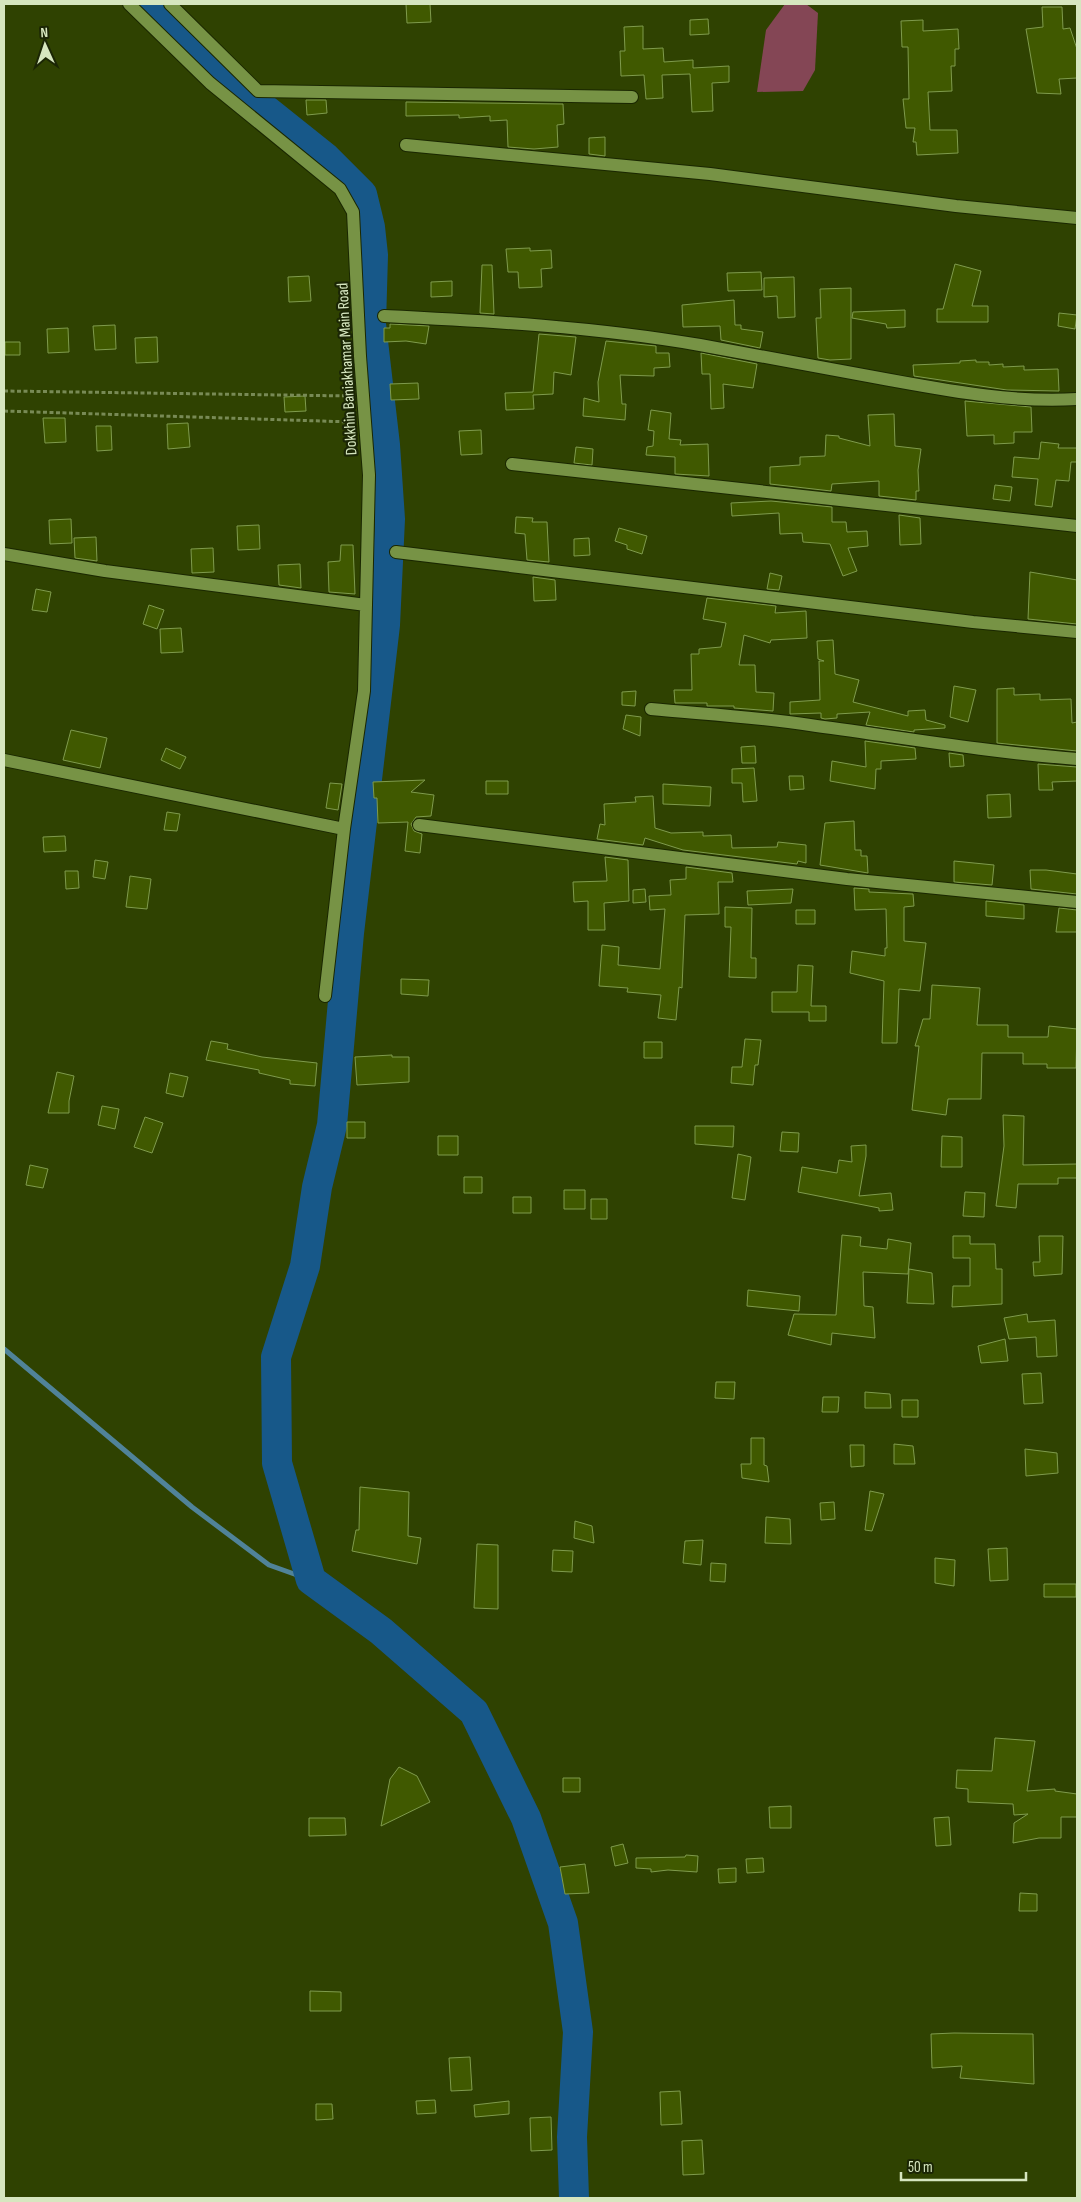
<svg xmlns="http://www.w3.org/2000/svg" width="1081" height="2202" font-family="'Sofia Sans Condensed',sans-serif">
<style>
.green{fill:#844655}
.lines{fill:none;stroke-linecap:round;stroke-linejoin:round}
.stream{stroke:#508399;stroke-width:5}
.river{stroke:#175889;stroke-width:30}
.building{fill:#405900;stroke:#7f9b4d}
.street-casing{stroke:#1a2700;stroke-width:14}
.path{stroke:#788a55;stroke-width:3;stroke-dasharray:4 2.5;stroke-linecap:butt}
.street{stroke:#779345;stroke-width:12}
.labels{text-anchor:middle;stroke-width:4.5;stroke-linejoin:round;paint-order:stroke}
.street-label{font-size:16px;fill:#d6e6bf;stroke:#1b2605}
</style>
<rect width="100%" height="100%" fill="#2f4201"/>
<path class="green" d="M785 4H806L818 13 815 70 803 91 757 92 766 30Z"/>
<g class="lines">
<path class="stream" d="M4 1349 192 1507 269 1565 311 1580"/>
<path class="river" d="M149 4 222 75 326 158 362 194 370 227 373 255 371 324 385 445 390 519 385 625 349 933 332 1125 317 1187 305 1266 276 1357 277 1463 311 1580 381 1631 474 1712 526 1818 563 1923 578 2032 572 2137 574 2198"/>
</g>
<path class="building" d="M406 4H430L431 22 407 23Z
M1042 7H1062L1063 29 1070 28 1077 49V78L1059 79 1061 94 1037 93 1026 29 1043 27Z
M708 19 709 34 690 35V20Z
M923 20V31L958 29 959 49H955V66H951L952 91 928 92 930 130H957L958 153 917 155 916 142H913L915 128H906L903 99H909L908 47H902L901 21Z
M643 26V49L663 48 664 62 693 60V68L729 66V82L712 83 713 111 692 112 690 74 662 75 663 98 646 99 644 75 621 76 620 51H625L624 27Z
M306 100H326L327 113 307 115Z
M406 102 563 104 564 124 557 125 558 147 534 149 508 147 507 120 490 121V116L459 118V115L406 116Z
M605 137V156L589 154V138Z
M530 248V251L551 250 552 268 541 269 542 287 519 288 518 272H508L506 249Z
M955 264 981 271 972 306H988V322H937V309H943Z
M482 265H492L494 314 480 313Z
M761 272 762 290 728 291 727 273Z
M309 276 311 301 289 302 288 277Z
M794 277 795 317 778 318 777 296 764 297V278Z
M452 281V296L431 297V282Z
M851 288V359L830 360 818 358 816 318H821L820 289Z
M734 300 735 325H741V329L763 332 760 348 721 340 720 326 683 327 682 305Z
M905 310V327L887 328 886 324 852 318 853 312Z
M1059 313 1077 315 1075 329 1058 326Z
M390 324 429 326 426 344 406 341 384 342V328H390Z
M115 325 116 349 95 350 93 326Z
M68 328 69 352 48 353 47 329Z
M539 334 576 337 571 375 554 372 553 394 533 395 534 409 506 410 505 393 533 392Z
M157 337 158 362 136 363 135 338Z
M606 341 656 346V353H669L670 367 654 368V376L620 375 622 404H626L625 420 583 416 584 398 599 402 598 382Z
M5 342H20V355H5Z
M701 353 757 364 753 388 723 384 724 408 711 409 710 374H702Z
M976 360V362H989V365L1003 364V367L1024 366V370L1058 369 1059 391 1007 390 914 376 913 365 960 363V361Z
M418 383 419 399 391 400 390 384Z
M305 396 306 411 285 412 284 397Z
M965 401 1031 407 1032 432H1014V443L994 444V435L967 436Z
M651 410 671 413 669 439 681 440 680 445 708 444 709 476 675 474V457L646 455 647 447 653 446 654 431 648 430Z
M894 414 895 446 921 449 918 470 919 491H916V500L879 496V481L832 484 831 491 770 484V467L800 465V457L825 456 826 435 839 436V438L870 446 868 415Z
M43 418H65L66 442 45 443Z
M188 423 190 447 168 449 167 424Z
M96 426H111L112 450 97 451Z
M481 430 482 454 461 455 459 431Z
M1041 442 1059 444 1058 448H1077V462H1071L1069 481 1056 480 1052 507 1035 505 1038 479 1012 477 1014 457 1039 459Z
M576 447 593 449 592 465 574 463Z
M995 485 1012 487 1010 501 993 499Z
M771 501 832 507V522H846L847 532 867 531 868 546 848 548 857 571 843 576 830 544 803 542 802 533 780 534 779 513 732 516 731 503Z
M899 515 920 518 921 544 900 545Z
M516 517 533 518 532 522H547L549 562 527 560 525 534 515 533Z
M71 519 72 543 50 544 49 520Z
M259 525 260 549 238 550 237 526Z
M619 528 647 536 642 554 627 549V545L615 541Z
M96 537 97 561 75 558 74 538Z
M589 538 590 555 574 556V539Z
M341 545H353L355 594 329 592 328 562 340 561Z
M213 548 214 572 192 573 191 549Z
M300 564 301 588 279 585 278 565Z
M1030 572 1077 580V624L1028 619Z
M770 573 782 576 779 590 767 589Z
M533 577 555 580 556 600 534 601Z
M36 589 51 592 47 612 32 610Z
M707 598 776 606 775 613 806 611 807 638 771 640 770 643 744 635 739 665H755L756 692 774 693 773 711 734 708V706H707V703H675L674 690H692L691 654H699V649L721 647 726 623 703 619Z
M149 605 164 610 157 629 143 624Z
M181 628 183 652 161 653 160 629Z
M833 640 835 674 859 680 853 702 908 716V711L925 710 926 720 945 725V728L914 730V732L866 725 870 712 837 714V718L825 719 821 718V713L790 714V702L820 700 819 661H824L818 659 817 641Z
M954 686 976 690 968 722 950 717Z
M1014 688V695L1040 694V700L1071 699 1072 723 1077 722V751L997 743V689Z
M636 691 635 706 622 705V692Z
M626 715 641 717 640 736 623 729Z
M71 730 107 738 100 768 63 760Z
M865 741 915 748 916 759 881 761V769H876L875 789 830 781 832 761 866 767Z
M755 746 756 763H742L741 747Z
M166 748 186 757 180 769 161 760Z
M949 753 963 755 964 766 950 767Z
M1038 764 1077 767V781L1052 782 1053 790H1039Z
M754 768 757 801 743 802 742 783H732V769Z
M789 776H803L804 789 790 790Z
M425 780 411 792 434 795 431 816 416 817 411 824 414 831 422 834 420 853 405 851 408 822 378 823 377 798H374L373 782Z
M486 781H508V794H486Z
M330 783 342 784 338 810 326 808Z
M663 784 711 787 710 806 663 804Z
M1010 794 1011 817 988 818 987 795Z
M653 796 655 828 671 833 703 832V836L731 835 732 848 777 847 778 842 806 845V863L798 861 797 864 683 850 645 838 643 845 597 839 600 824 605 825 604 804 636 802 635 797Z
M167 812 180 814 177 831 164 830Z
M854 821 855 850H861V856H867L868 873 820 865 825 823Z
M65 836 66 851 44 852 43 837Z
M605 857 628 860 629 901 604 903 605 930H588V901L574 902 573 882 607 881Z
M95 860 108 862 105 879 93 877Z
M954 861 994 865 992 885 954 882Z
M686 867 732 873 733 882H718L719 914 685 915 682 988 679 987 676 1020 658 1018 661 995 627 992 628 988 599 986 602 945 619 947 618 965 660 969 665 909 650 910 649 896 671 895 670 880 686 879Z
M1030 870H1046L1077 874V894L1031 889Z
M65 871H78L79 888 66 889Z
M130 876 151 879 147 909 126 907Z
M854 888 869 889V892L913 894 914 906 904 907V941L926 943 920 991 899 989 897 1043H882L884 981 850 973 852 951 885 956V948H887L886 909 855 910Z
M645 889 646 902 633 903V890Z
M793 889 791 903 748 905 747 891Z
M986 901 1024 905V919L986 916Z
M725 907 752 908 751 958H756V978L729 977 731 927H725Z
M1059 908 1077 910V932H1056Z
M796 910H815V924H796Z
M798 965 813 966 811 1006H826V1021H809V1012H772V992H797Z
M401 979 429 980 428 996 401 994Z
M932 985 980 988 977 1025H1008V1037H1048L1049 1026 1077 1029 1076 1068H1047V1064H1023V1053H982L981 1099H948L946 1115 912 1110 919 1046H915L923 1019H930Z
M745 1039 761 1040 758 1065H755L753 1085 731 1083 732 1067H742Z
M211 1041 228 1044 227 1049 262 1057 317 1063 315 1086 290 1084V1080L259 1073V1070L206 1060Z
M644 1042H662V1058H644Z
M392 1055V1057H409V1082L357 1085 355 1057Z
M57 1072 74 1076 69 1101V1113H48Z
M170 1073 188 1077 183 1097 166 1093Z
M102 1106 119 1109 115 1129 98 1125Z
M1003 1115 1024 1116 1023 1165 1077 1164V1178H1058V1184H1018L1016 1208 996 1206 1004 1146Z
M145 1117 163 1123 152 1153 134 1147Z
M347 1122H365V1138H347Z
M695 1126H734L733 1147 695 1144Z
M782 1132 799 1133 798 1152 780 1151Z
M438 1136H458V1155H438Z
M942 1136 962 1137V1167H941Z
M866 1145V1156L859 1196 891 1193 893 1210 879 1211V1208L798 1192 802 1167 837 1173 839 1160 852 1162 851 1146Z
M738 1154 751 1157 745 1200 732 1198Z
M30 1165 48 1169 43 1188 26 1185Z
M464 1177H482V1193H464Z
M564 1190H585V1209H564Z
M965 1192 985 1193 984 1217 963 1216Z
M513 1197H531V1213H513Z
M591 1199H607V1219H591Z
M842 1235 861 1237 860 1246 887 1249 888 1239 911 1243 908 1274 863 1272 864 1306 873 1307 875 1338 832 1333 831 1345 788 1335 794 1314 836 1315Z
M953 1236H970V1244H995L996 1269H1002V1304L952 1307 953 1286H970V1258H953Z
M1039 1236H1063L1062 1274 1034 1276 1033 1262H1040Z
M909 1269 932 1273 934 1304 907 1303Z
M748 1290 800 1296 799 1311 747 1306Z
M1027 1314 1028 1322 1055 1320 1057 1356 1037 1357 1036 1337 1009 1339 1004 1318Z
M1005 1339 1008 1361 981 1363 978 1346Z
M1041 1373 1043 1403 1024 1404 1022 1374Z
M716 1382H735L734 1399 715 1398Z
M865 1392 890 1394 891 1408H865Z
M823 1397H839L838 1412H822Z
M902 1400H918V1417H902Z
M751 1438H764V1465L767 1466 769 1482 742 1478 741 1464H751Z
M894 1444 913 1446 915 1464H894Z
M850 1445H864V1466L851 1467Z
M1025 1449 1057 1453 1058 1473 1026 1476Z
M360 1487 409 1492 408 1536 421 1538 417 1564 352 1551 356 1530H359Z
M870 1491 884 1494 872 1531 865 1530Z
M834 1502 835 1519 821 1520 820 1503Z
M766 1517 790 1519 791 1544 765 1543Z
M575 1521 592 1526 594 1543 574 1538Z
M703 1540 701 1565 683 1563 685 1541Z
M477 1544 498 1545V1609L474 1608Z
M1007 1548 1008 1580 990 1581 988 1549Z
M553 1550 573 1551 572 1572 552 1571Z
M935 1558 955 1560 954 1586 935 1583Z
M711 1563 726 1564 725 1582 710 1581Z
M1044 1584H1076V1597H1044Z
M995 1738 1035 1741 1027 1791 1055 1789V1791L1077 1794V1817H1061V1838H1039L1013 1843 1014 1823 1028 1814 1014 1815 1013 1804 968 1802V1789L956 1788 957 1770 992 1771Z
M399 1767 417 1776 430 1802 381 1826 390 1779Z
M563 1778H580V1792H563Z
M791 1806V1828H770L769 1807Z
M949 1817 951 1845 936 1846 934 1818Z
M309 1818H345L346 1835 309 1836Z
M623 1844 628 1863 615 1866 611 1847Z
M686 1855 698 1856 697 1872 668 1870 651 1872V1869L636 1868V1858L685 1857Z
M763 1858 764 1872 747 1873 746 1859Z
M585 1864 589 1893 565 1894 560 1867Z
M736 1868V1882L719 1883 718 1869Z
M1020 1893 1037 1894V1911H1019Z
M310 1991 341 1992V2011H310Z
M954 2033 1033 2034 1034 2084 960 2078 962 2066 932 2068 931 2034Z
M470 2057 472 2090 451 2091 449 2058Z
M680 2091 682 2124 661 2125 660 2092Z
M435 2100 436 2113 417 2114 416 2101Z
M509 2101V2114L475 2117 474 2105Z
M316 2104H332L333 2119 316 2120Z
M551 2117 552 2150 531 2151 530 2118Z
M702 2140 704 2174 683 2175 682 2141Z"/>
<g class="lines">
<g class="street-casing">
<path id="street" d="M129 4 210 83 340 189 353 212 360 356 369 475 364 691 344 829 325 996
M170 4 258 91 632 97
M406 145 710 174 956 206 1077 218
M384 316C490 321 595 327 700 345 763 356 826 368 890 380 951 391 1014 403 1077 399
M512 464 1077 526
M396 552 973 622 1077 632
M4 554 105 571 366 605
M651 709C704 714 757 717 810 725 899 737 987 752 1077 759
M4 760 344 829
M419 825 847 879 1077 902"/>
</g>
<path class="path" d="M4 391 351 396
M4 411 352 422"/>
<use href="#street" class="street"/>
</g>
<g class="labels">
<g class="street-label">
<text transform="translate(346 369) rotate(-93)" y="6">Dokkhin Baniakhamar Main Road</text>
</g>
</g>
<rect width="1081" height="2202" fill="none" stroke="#d6e6bf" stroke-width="10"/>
<g transform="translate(45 45) rotate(357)" stroke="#1b2605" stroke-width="4" paint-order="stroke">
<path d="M0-4L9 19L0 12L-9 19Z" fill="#d6e6bf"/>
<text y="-8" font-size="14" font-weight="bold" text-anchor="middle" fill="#d6e6bf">N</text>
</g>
<path d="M901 2172v8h125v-8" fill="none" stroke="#d6e6bf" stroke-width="2.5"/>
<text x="908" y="2172" font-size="15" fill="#d6e6bf" stroke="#1b2605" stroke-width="4" paint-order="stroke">50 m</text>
</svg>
